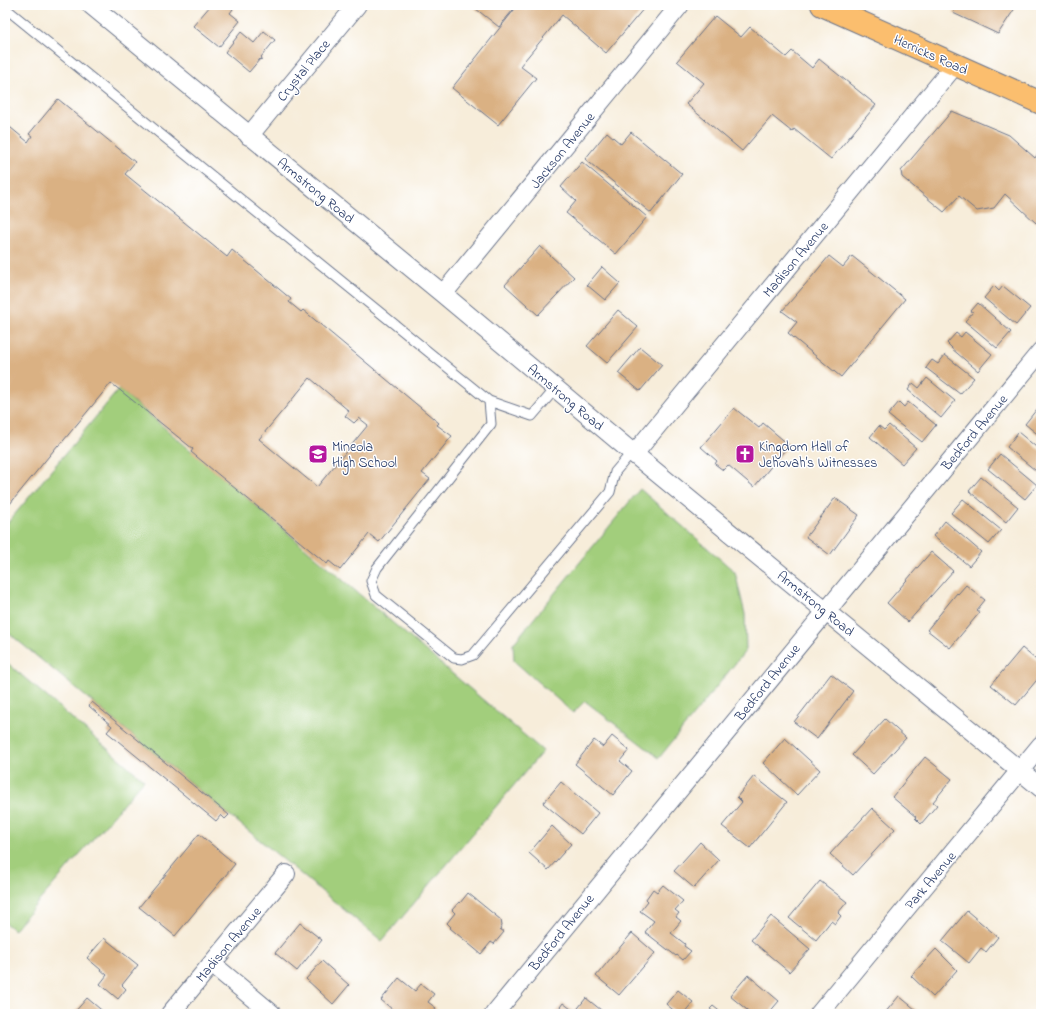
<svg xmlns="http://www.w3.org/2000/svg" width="1046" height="1019" font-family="'Indie Flower',sans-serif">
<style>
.pitch{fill:#a2ce7b;stroke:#5e7e6c}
.building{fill:#dab183;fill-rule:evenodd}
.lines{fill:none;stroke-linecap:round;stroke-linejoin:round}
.service-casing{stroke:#687289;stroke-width:11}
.minor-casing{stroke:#687289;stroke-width:20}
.primary-casing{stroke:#687289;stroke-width:24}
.service{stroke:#fff;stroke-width:9}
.minor{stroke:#fff;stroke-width:18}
.primary{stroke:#fbbe6e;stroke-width:22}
.labels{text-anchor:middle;stroke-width:3;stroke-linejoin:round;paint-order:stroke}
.street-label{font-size:14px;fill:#1b2f5e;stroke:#fff}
.poi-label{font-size:14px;fill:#1b2f5e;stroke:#fff;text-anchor:start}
</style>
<rect width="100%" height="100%" fill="#fff"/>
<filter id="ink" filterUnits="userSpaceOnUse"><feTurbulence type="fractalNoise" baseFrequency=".025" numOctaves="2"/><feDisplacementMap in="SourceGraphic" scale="8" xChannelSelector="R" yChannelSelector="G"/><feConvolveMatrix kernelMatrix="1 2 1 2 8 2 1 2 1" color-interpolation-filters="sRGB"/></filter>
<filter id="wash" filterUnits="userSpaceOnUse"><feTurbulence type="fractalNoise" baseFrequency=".012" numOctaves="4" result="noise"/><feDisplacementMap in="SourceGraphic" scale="16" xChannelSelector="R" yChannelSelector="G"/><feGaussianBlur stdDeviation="0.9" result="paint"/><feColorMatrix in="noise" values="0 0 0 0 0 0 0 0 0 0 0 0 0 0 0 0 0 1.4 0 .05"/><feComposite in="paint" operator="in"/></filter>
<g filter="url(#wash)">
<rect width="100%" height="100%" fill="#f7edda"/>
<path class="pitch" d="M119 389 543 751 382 941 5 630V526Z
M640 489 735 572 745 614 746 650 659 758 585 701 573 713 514 661 513 644Z
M5 661 144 780 14 930 5 923Z"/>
<g id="blocks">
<path class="building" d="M211 5H228L233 9 230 13 240 21 219 47 193 26Z
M471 5H517L499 27Z
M518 5H643L645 7 606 53 562 15 520 66 536 78 498 125 452 88Z
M958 5H1017L998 34 953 13Z
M715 16 741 37 750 27 786 57 792 51 812 68 819 59 876 105 831 159 794 129 792 132 772 116 742 151 686 104 704 83 677 61Z
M264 31 275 40 261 57 262 58 261 60 260 59 249 72 225 52 241 32 254 43Z
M58 99 135 162 125 174 227 257 232 250 291 299 289 302 301 312 303 310 439 423 437 425 452 436 422 473 430 479 379 542 369 534 340 570 329 561 327 564 191 452 193 449 111 383 59 446 58 445 5 510V123L28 142 32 136 29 134ZM310 378 349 411 345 416 354 423 359 418 368 425 317 487 259 439Z
M952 111 1009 135 1035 158 1041 149V216L1036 223 1005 194 994 208 977 211 959 196 944 212 902 177 901 171Z
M607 132 621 144 631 132 682 174 651 213 585 159Z
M582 162 647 217 616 254 566 213 576 201 561 187Z
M540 246 574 277 538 315 505 285Z
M829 256 843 267 852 256 905 299 841 377 788 333 797 322 782 311 810 279Z
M602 267 620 283 605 300 587 285Z
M994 286 999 291 1003 286 1030 308 1016 325 984 298Z
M978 303 1011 332 997 348 965 321 973 312 971 311Z
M618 310 638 327 607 363 587 346Z
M965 332 992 354 978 371 951 348H952L947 343 956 333 961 337Z
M640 347 662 365 640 391 618 373Z
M945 355 974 378 960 394 926 368 932 360 938 364Z
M927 378 955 401 941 418 908 390 913 383 919 388Z
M899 402 904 407 908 402 936 425 922 442 888 415Z
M734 408 759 428 763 423 789 445 754 487 728 465 723 470 715 464 717 461 701 447Z
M1037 409 1041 413V437L1025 424Z
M889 425 916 448 902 464 870 437 879 426 884 430Z
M1018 432 1041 451V475L1007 447Z
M1000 454 1037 485 1025 499 988 469Z
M981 477 1018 507 1006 522 969 491Z
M835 498 859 515 830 555 806 537Z
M963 499 1001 530 989 544 951 513Z
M945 521 981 552 969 566 933 536Z
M931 552 953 571 908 622 887 603Z
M966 585 985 600 977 610 980 612 950 648 927 630 957 593 958 594Z
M1022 648 1041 664V675L1016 705 991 685Z
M831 674 853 691 817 739 794 722Z
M92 702 229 815 225 819 221 815 216 821 107 732 112 726 89 706Z
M885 719 906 738 873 774 852 755Z
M612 736 629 750 620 761 632 771 613 795 575 764 594 740 603 747Z
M785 738 820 770 797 795 763 763Z
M925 757 952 779 933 802 937 805 921 824 915 818 916 817 892 797Z
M754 776 787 802 750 848 722 826 742 802 737 797Z
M561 782 598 813 581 834 543 803Z
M872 808 895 829 853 875 830 854Z
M552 826 571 844 548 870 529 853Z
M199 834 235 864 175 936 139 907Z
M700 842 719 860 694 888 674 871Z
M820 881 847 902 838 913 841 916 835 924 831 921 816 940 789 918Z
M663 885 683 901 675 910 679 913 676 917 681 921 671 933 685 944 684 946 691 951 683 960 677 955 676 956 645 932 654 921 640 911 648 901 646 899 653 889 657 892Z
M468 893 501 920 502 926 500 929 504 932 494 944 491 942 481 954 450 928 451 927 447 923 455 913 452 910 459 902 460 903Z
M967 911 998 937 986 952 981 948 969 963 942 941Z
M771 916 810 949 789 972 751 940Z
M300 923 322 940 297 971 275 953Z
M632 933 655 953 619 995 596 976Z
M104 938 138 965 122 985 126 989 118 999 100 984 107 975 87 958Z
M936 949 957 970 933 997 911 976Z
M322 961 349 985 333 1004 306 979Z
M748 975 779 1001 768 1014H752L730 996Z
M399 978 415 991 421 984 434 994 428 1002 436 1008 431 1014H398L381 1000Z
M678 990 693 1002 683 1014H678L666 1004Z
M899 996 921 1014H884Z
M87 998 106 1014H73Z
M586 998 606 1014H555L563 1003 575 1012Z
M713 1006 723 1014H714L715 1013 710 1009Z"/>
</g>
</g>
<g filter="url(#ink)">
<use href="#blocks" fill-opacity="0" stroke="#687289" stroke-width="1"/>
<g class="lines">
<g class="service-casing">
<path id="service" d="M5 9 9 11 489 401 532 416 556 388
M489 401 491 424 377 568 371 581 376 595 454 658 462 659 473 655 610 492 615 472 632 452"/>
</g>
<g class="minor-casing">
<path id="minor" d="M91 5 443 294 634 454 1041 788
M249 136 357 5
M443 294 680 5
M634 454 955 65
M212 964 272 1014
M170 1014 286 874
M494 1014 1041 351
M819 1014 1041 745"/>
</g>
<g class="primary-casing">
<path id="primary" d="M822 5 1041 103"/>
</g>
<use href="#service" class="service"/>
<use href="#minor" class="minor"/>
<use href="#primary" class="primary"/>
</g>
</g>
<defs>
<g id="school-square" transform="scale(1)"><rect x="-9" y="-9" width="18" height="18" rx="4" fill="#b5179e" stroke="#fff"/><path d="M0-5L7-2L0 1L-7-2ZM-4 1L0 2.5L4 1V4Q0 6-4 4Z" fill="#fff"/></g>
<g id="church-square" transform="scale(1)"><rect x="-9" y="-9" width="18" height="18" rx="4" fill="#b5179e" stroke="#fff"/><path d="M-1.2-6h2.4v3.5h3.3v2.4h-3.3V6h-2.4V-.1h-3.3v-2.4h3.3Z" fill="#fff"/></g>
</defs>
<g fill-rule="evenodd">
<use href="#school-square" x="318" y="454"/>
<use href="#church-square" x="745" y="454"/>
</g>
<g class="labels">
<g class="street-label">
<text transform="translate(931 54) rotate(24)" y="5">Herricks Road</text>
<text transform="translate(303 70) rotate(-51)" y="5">Crystal Place</text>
<text transform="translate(562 150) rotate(-51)" y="5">Jackson Avenue</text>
<text transform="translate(316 190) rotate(39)" y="5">Armstrong Road</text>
<text transform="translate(795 259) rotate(-50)" y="5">Madison Avenue</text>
<text transform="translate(566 397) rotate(40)" y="5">Armstrong Road</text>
<text transform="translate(974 432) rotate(-50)" y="5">Bedford Avenue</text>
<text transform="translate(816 603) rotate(39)" y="5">Armstrong Road</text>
<text transform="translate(767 682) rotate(-51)" y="5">Bedford Avenue</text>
<text transform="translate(930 880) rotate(-50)" y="5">Park Avenue</text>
<text transform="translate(561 932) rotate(-51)" y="5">Bedford Avenue</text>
<text transform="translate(228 944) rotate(-50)" y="5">Madison Avenue</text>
</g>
<g class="poi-label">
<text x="332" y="451">Mineola<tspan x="332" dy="16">High School</tspan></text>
<text x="759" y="451">Kingdom Hall of<tspan x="759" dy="16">Jehovah’s Witnesses</tspan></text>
</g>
</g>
<rect width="1046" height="1019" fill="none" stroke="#fff" stroke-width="20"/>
</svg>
